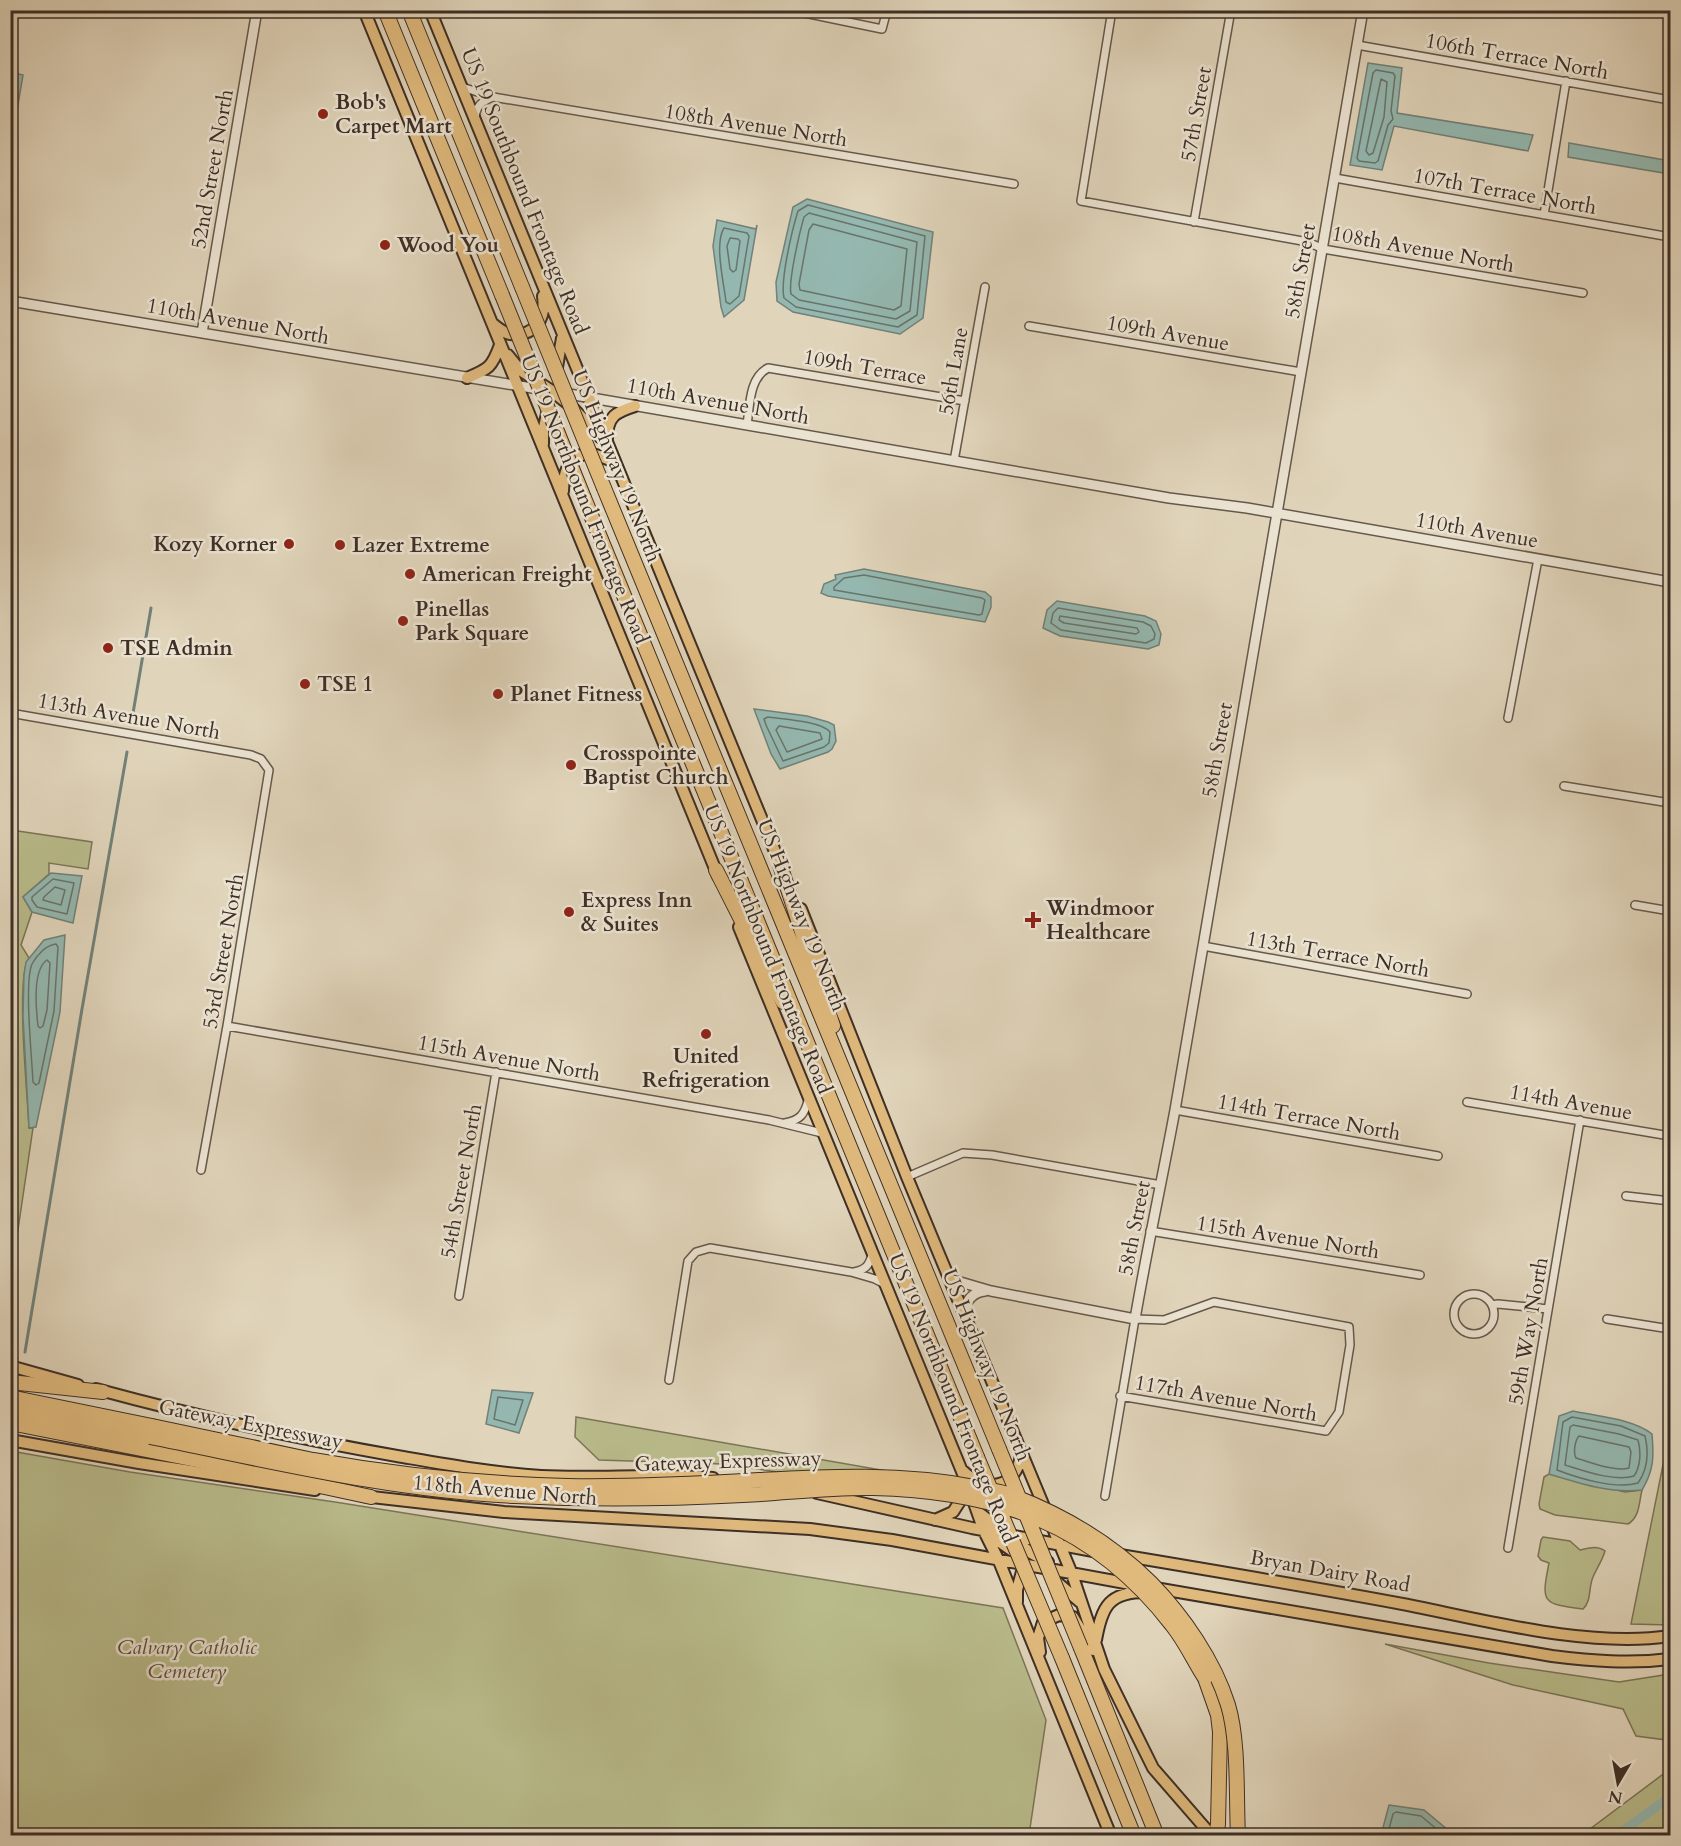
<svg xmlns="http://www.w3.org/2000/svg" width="1681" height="1846" font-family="Cardo,serif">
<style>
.green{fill:#b9bb8b;stroke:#7c7558;stroke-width:1.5}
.water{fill:#94b8b0;stroke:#728179;stroke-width:1.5}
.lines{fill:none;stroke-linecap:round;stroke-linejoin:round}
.shore{stroke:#69746b;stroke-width:1.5}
.stream{stroke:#728179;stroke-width:3}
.canal{stroke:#94b8b0;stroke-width:9}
.minor-casing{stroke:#66584b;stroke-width:10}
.tertiary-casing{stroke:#66584b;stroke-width:12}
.primary-casing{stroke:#3e2f26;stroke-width:14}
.motorway-casing{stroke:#3e2f26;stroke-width:16}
.minor{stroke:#ebe3d2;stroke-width:7}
.tertiary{stroke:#ebe3d2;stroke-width:9}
.primary{stroke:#e0ba7d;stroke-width:10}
.motorway{stroke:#e0ba7d;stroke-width:14}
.motorway-bridge-casing{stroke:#3e2f26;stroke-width:16;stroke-linecap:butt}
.motorway-bridge{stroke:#e0ba7d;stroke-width:14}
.poi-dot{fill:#8f2418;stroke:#ebe3d2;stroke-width:2}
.labels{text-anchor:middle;stroke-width:5;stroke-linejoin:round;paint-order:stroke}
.street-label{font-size:21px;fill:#3e2f26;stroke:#ebe3d2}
.poi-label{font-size:21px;font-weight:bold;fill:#3e2f26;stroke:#ebe3d2;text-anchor:start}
.park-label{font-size:21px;font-style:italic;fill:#574b3a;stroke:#ebe3d2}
</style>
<rect width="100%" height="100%" fill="#e0d4ba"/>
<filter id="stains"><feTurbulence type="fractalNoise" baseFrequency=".00333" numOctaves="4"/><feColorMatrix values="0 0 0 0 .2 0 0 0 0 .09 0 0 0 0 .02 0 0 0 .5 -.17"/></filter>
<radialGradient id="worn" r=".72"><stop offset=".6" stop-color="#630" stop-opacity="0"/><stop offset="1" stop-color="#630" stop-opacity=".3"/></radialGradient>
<path class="green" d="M11 830 92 842 88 869 49 863V874L23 897 32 912 21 945 29 958C15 977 28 1098 29 1128H33L11 1277Z
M576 1417 927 1478 825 1479 723 1464 599 1460 575 1437Z
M1670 1430V1625L1631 1624Z
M11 1451 130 1472 335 1502 1003 1608 1046 1720 1029 1835H11Z
M1549 1474 1625 1492 1642 1490C1639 1502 1640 1517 1628 1524L1555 1515 1540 1509 1539 1504 1544 1477Z
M1543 1537 1570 1541 1580 1550C1589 1548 1597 1545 1605 1551 1602 1561 1597 1568 1593 1577 1588 1589 1592 1600 1583 1609 1542 1604 1541 1603 1549 1563L1541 1560 1538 1556 1541 1540Z
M1385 1644 1489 1663 1619 1682 1670 1674 1667 1683 1670 1686V1750L1666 1740 1636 1736 1623 1709 1513 1685Z
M1670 1769V1835H1582Z"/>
<path class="water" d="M1368 63 1402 68 1397 113 1533 135 1528 151 1394 126 1382 170 1350 165Z
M11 72 23 75 11 146 10 72Z
M1569 143 1670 161V174L1568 157Z
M807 199 933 232 923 318 900 334 793 312 777 301 776 282 793 207Z
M717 220 756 229 757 225 744 300 724 317 721 307 713 246Z
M864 569 985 592 991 597V607L985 622 828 596 821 593 824 584 836 579 835 575Z
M1057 601 1145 616 1156 621 1161 634 1159 645 1148 649 1060 636 1043 628 1047 610Z
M754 709 807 716 828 722 834 725 836 741 832 749 828 752 780 769 771 754Z
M51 873 82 876 73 923 32 912 23 897Z
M65 935 60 1012 36 1127 29 1128 23 1016 24 975 26 962 44 940Z
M492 1390 533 1393 519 1433 486 1424Z
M1573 1411C1596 1416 1634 1419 1652 1434 1654 1457 1654 1470 1642 1490 1610 1494 1579 1483 1549 1474L1559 1416Z
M1389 1805 1424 1810 1454 1835H1381Z"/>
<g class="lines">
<path class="shore" d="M1376 70 1393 73 1395 76 1391 111 1393 119 1388 125 1378 161 1375 163 1359 161 1357 158 1373 73Z
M1381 79 1387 82 1384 117 1373 153 1369 155 1366 151Z
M808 205 925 236 917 315 898 327 796 307 784 298C780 281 792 230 798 211Z
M809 213 917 242 910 311 896 319 799 300 791 294C788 281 800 231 804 217Z
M813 224 907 249 901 306 894 310 800 290 799 284 809 230Z
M724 228 747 233 749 236 739 296 730 304 726 302C724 283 714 244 724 228Z
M730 238 738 239 740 241 736 270 733 272 730 269 727 246Z
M864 575 982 598 985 600 982 614 979 615 834 590V587L844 578Z
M1058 608 1143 622 1151 626 1155 634 1154 639 1146 643 1061 630 1051 623 1053 613Z
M1060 616 1137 628 1139 632 1136 634 1064 623 1059 620Z
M768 717C782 719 822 721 830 732L829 743 824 747 783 761 766 725 764 719Z
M779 726 820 733 822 739 787 752 776 730Z
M53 879 74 883 67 914 37 907 32 900V897Z
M55 887 65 890 61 905 43 900 44 897Z
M56 944 58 947 54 1011 39 1083 36 1085 33 1082C32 1059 24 982 32 964 37 955 46 945 56 944Z
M47 960 50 963 47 1010 43 1026 40 1028 38 1026C36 1009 32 970 47 960Z
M498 1397 523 1400 515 1425 494 1419Z
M1572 1417 1621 1426 1645 1436C1649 1453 1648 1469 1638 1483 1616 1490 1578 1478 1557 1470L1563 1422Z
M1573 1425 1619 1434 1638 1440C1641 1451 1641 1466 1634 1476 1615 1482 1584 1471 1565 1465L1570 1427Z
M1579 1436 1629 1447 1631 1452 1629 1468C1614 1472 1590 1462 1576 1458 1573 1453 1575 1440 1579 1436Z
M1387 1836 1393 1814 1396 1812 1421 1816 1445 1836"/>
<path class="stream" d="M132 719 151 608
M25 1352 82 1009 127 752"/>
<path class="canal" d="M1616 1836 1670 1797"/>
<g class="minor-casing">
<path id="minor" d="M790 10 882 29 887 10
M1112 10 1081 201 1308 242 1323 249 1583 293
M1357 45 1670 100
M462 87 493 97 1014 184
M475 117C477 105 481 102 493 97
M1335 178 1670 237
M1544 215 1566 81
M1194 222 1231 10
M1029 326 1301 372
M747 425C750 405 749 378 768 368L965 401
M954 461 985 287
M10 713 251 755 261 759 269 770 227 1026 201 1170
M1508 718 1538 559
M1564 786 1670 803
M1635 905 1670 911
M1203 946 1467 994
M227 1026 769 1120 822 1133
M1467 1102 1670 1136
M1175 1110 1438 1156
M785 1123C800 1120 804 1115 808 1101
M907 1177 963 1153 992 1155 1161 1185
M1626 1196 1670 1201
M1150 1231 1420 1275
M854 1272C865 1270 869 1266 872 1255
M1454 1314a20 20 0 1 1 40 0a20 20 0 1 1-40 0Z
M459 1296 496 1072
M1492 1305 1498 1304 1548 1309
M1607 1319 1670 1329
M669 1380 688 1261 696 1252 710 1248 851 1272 875 1279 885 1284
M1105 1496 1135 1319 1164 1320 1214 1302 1349 1327 1350 1345 1339 1412 1326 1431 1120 1396
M1508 1548 1580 1120"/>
</g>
<g class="tertiary-casing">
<path id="tertiary" d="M10 301 544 390
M202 333 257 10
M563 393 1169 498 1247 508 1670 582
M950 1279 991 1291 1135 1319C1147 1249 1162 1180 1175 1110L1363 10
M963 1313C966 1301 972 1292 985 1291
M1670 1419V1414"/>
</g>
<g class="primary-casing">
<path id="primary" d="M364 10 718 876
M430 10 783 871
M493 324C498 328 504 333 510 334 535 337 546 319 543 296
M508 355 520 370 552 391 572 407 601 438
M556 373 562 338
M467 378C489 369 492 367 500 345
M607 439C607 416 616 412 635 406
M543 444V432L548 409
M563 491C564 454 584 445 615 463
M801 909 907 1177 1072 1574 1104 1669 1153 1768 1212 1836
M739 927 968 1486 984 1531 999 1561 1111 1836
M10 1366 78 1385
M96 1389C195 1416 295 1438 397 1456 444 1464 493 1473 541 1476 598 1479 656 1473 713 1478
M10 1440 139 1463 315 1490
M963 1471C986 1494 1016 1488 1021 1455
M817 1493 972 1528 1093 1551
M363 1496 504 1512 810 1529 892 1540 1136 1585
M978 1512 1031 1553 1048 1562
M935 1520 953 1512 966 1492
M987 1533 1018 1555
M1120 1555C1216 1571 1312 1587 1408 1605 1488 1621 1590 1648 1670 1636
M1051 1577 1080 1602
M1155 1588 1552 1656C1592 1661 1630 1664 1670 1659
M1017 1602V1590L1024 1564
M1096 1640C1102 1606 1109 1592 1146 1592
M1040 1652 1038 1638 1043 1622 1059 1615 1073 1617 1093 1650"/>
</g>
<g class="motorway-casing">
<path id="motorway" d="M385 10 502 295
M409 10 522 287
M604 488 999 1449
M584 498 977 1457
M780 865 833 1026
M716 870 783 1002
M10 1382 103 1392
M10 1397 152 1426
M10 1409 150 1437
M10 1423 217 1464 371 1497
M1081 1648 1157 1836
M1062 1658 1134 1836
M1205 1678 1218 1715 1220 1732 1218 1824 1216 1836"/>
</g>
<use href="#minor" class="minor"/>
<use href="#tertiary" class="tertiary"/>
<use href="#primary" class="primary"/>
<use href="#motorway" class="motorway"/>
<g class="motorway-bridge-casing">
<path id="motorway-bridge" d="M522 287 604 488
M502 295 584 498
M152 1426C206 1437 259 1449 313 1460 397 1475 483 1484 568 1486 632 1487 695 1484 759 1480 831 1476 903 1473 975 1487 988 1490 1001 1491 1013 1496 1065 1516 1112 1544 1151 1583 1183 1616 1214 1660 1228 1705 1239 1742 1236 1795 1238 1836
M150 1437C271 1461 392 1491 515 1496 591 1500 667 1499 743 1495 786 1493 830 1487 873 1488 998 1491 1094 1524 1172 1625 1185 1641 1194 1661 1205 1678
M999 1449 1081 1648
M977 1457 1062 1658"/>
</g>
<use href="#motorway-bridge" class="motorway-bridge"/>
</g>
<g class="poi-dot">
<circle cx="323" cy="114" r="6"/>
<circle cx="385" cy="245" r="6"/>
<circle cx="289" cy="544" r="6"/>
<circle cx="340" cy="545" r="6"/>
<circle cx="410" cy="574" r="6"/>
<circle cx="403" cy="621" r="6"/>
<circle cx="108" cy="648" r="6"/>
<circle cx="305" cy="684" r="6"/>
<circle cx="498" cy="694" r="6"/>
<circle cx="571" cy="765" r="6"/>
<circle cx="569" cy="912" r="6"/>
<path d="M1030 911h6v6h6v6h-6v6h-6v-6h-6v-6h6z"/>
<circle cx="706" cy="1034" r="6"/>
</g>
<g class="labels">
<g class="street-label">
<text transform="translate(1517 56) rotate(10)" y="7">106th Terrace North</text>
<text transform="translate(1196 114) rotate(-80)" y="7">57th Street</text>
<text transform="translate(756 125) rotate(9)" y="7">108th Avenue North</text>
<text transform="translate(212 169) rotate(-80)" y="7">52nd Street North</text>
<text transform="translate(525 191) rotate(68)" y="7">US 19 Southbound Frontage Road</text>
<text transform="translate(1505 191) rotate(10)" y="7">107th Terrace North</text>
<text transform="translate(1423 249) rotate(10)" y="7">108th Avenue North</text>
<text transform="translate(1300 271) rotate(-80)" y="7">58th Street</text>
<text transform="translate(238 321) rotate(10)" y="7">110th Avenue North</text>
<text transform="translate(1168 333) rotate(10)" y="7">109th Avenue</text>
<text transform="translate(865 367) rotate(10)" y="7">109th Terrace</text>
<text transform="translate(953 371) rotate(-80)" y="7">56th Lane</text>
<text transform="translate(718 401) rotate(10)" y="7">110th Avenue North</text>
<text transform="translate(617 466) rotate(68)" y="7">US Highway 19 North</text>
<text transform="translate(585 499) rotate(68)" y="7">US 19 Northbound Frontage Road</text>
<text transform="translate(1477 530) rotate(10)" y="7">110th Avenue</text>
<text transform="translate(129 716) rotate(10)" y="7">113th Avenue North</text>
<text transform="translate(1217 750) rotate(-80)" y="7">58th Street</text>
<text transform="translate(802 915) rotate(68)" y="7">US Highway 19 North</text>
<text transform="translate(768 949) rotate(68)" y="7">US 19 Northbound Frontage Road</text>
<text transform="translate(223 951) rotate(-80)" y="7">53rd Street North</text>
<text transform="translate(1338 954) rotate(10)" y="7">113th Terrace North</text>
<text transform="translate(509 1058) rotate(10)" y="7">115th Avenue North</text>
<text transform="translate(1571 1102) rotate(10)" y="7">114th Avenue</text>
<text transform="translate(1309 1117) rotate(10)" y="7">114th Terrace North</text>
<text transform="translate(461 1181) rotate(-80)" y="7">54th Street North</text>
<text transform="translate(1134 1228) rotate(-79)" y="7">58th Street</text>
<text transform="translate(1288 1237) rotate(9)" y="7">115th Avenue North</text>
<text transform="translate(1528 1331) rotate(-80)" y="7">59th Way North</text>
<text transform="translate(987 1365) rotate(68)" y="7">US Highway 19 North</text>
<text transform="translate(953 1398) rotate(68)" y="7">US 19 Northbound Frontage Road</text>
<text transform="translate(1226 1398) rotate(10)" y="7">117th Avenue North</text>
<text transform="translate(251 1424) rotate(11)" y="7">Gateway Expressway</text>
<text transform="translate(728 1461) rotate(-2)" y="7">Gateway Expressway</text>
<text transform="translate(505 1490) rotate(5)" y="7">118th Avenue North</text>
<text transform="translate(1330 1571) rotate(10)" y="7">Bryan Dairy Road</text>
</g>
<g class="poi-label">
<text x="335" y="109">Bob's<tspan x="335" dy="24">Carpet Mart</tspan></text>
<text x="397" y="252">Wood You</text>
<text x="277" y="551" text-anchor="end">Kozy Korner</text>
<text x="352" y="552">Lazer Extreme</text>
<text x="422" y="581">American Freight</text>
<text x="415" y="616">Pinellas<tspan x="415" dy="24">Park Square</tspan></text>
<text x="120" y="655">TSE Admin</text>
<text x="317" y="691">TSE 1</text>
<text x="510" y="701">Planet Fitness</text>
<text x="583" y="760">Crosspointe<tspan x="583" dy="24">Baptist Church</tspan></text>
<text x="581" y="907">Express Inn<tspan x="581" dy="24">&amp; Suites</tspan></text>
<text x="1046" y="915">Windmoor<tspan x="1046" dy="24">Healthcare</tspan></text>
<text x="706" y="1063" text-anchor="middle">United<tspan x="706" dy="24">Refrigeration</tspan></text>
</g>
<g class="park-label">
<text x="187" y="1654">Calvary Catholic<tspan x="187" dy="24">Cemetery</tspan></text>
</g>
</g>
<rect width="1681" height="1846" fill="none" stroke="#e0d4ba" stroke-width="36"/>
<rect x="12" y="12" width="1657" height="1822" fill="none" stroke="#3e2f26" stroke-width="3"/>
<rect x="18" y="18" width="1645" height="1810" fill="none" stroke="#3e2f26" stroke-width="1.5"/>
<g transform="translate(1618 1783) rotate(190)" stroke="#ebe3d2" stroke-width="4.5" paint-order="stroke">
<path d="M0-4.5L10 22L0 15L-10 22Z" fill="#3e2f26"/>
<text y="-9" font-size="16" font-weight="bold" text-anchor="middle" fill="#3e2f26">N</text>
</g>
<rect width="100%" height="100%" filter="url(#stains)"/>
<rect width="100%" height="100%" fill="url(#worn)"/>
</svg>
